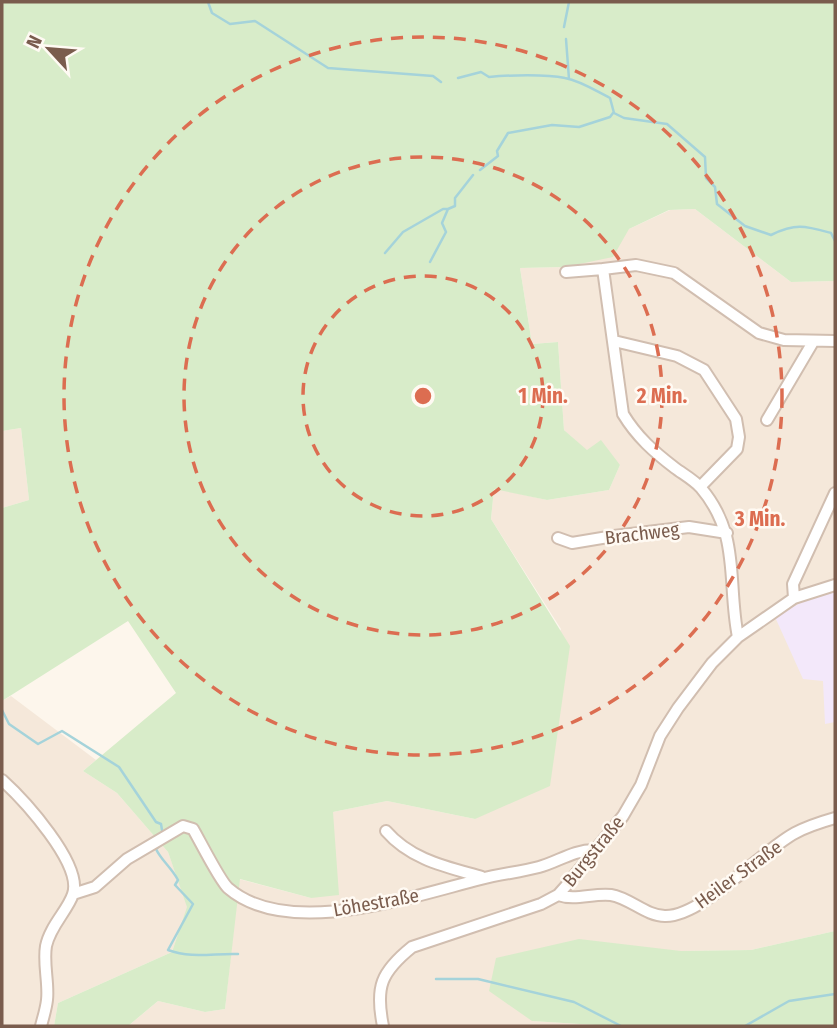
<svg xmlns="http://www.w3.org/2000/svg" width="837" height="1028" font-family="'Fira Sans Condensed',sans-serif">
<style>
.residential{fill:#f5e8da}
.education{fill:#f3e8fa}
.green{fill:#d8ecc9}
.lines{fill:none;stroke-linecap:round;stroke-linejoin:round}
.stream{stroke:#a5d3da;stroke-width:2.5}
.minor-casing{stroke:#d1beb0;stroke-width:14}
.minor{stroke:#fff;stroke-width:10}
.ring{fill:none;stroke:#dc6d51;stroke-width:3.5;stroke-dasharray:12 9}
.labels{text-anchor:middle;stroke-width:5;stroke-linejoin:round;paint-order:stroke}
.street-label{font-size:19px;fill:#7a5c4d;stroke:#fffaf3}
.centre{fill:#dc6d51;stroke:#fffaf3;stroke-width:3.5}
.ring-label{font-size:21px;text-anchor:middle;font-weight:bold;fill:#dc6d51;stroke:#fffaf3;stroke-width:5;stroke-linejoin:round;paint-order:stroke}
</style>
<rect width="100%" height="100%" fill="#fdf6ec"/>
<path class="residential" d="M695 209 791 282 835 281V931L751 950 681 951 532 1021 611 1026H128L158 1001 205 1012 225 1009 239 879 311 898 333 812 387 801 475 819 561 629 491 519 494 488 547 500 609 490 620 465 587 451 564 430 558 342 532 344 520 268 565 267 629 229 670 210Z
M21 428 29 500 2 508V431Z
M11 696 96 760 83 771 117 793 168 852 188 907 172 952 58 1003 54 1026H2V701Z"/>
<path class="education" d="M835 590V722L825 724 823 681 803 679 775 617 809 598Z"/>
<path class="green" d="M2 2H835V281L791 282 695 209 669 210 629 229 613 257 565 267 520 268 532 344 558 342 564 430 587 450 601 440 620 465 609 490 547 500 494 489 491 519 570 646 550 786 475 819 387 801 333 812 339 895 311 898 240 879 225 1009 205 1012 158 1001 128 1026H54L58 1003 172 952 187 907 168 852 117 793 83 771 176 693 128 621 2 701V508L29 500 21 428 2 431Z
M835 931V1026H611L532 1021 489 991 496 958 579 939 681 951 751 950Z"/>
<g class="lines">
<path class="stream" d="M208 2 212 13 230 24 255 21 328 68 433 76 441 82
M564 27 569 2
M566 39 569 79
M458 78 481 72 489 77C509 75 546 74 565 78 581 81 596 91 610 98L614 113 624 118 667 124 705 157 706 178 715 187 717 204 745 226 771 235C796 223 805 226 831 233L835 241
M480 170 498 156 497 151 508 133 552 125 579 127 610 117 613 113
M385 253 403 232 443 209H448L455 206V198L473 175
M430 262 446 232 442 223 448 209
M2 710 9 724 38 744 62 731 119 767 156 822 161 824 162 830
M168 839 156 849C161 860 171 867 178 880L175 885 193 904 168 950C192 959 214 953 238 954
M436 979H478L574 1002 621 1026
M745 1026 789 1001 835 994"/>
<g class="minor-casing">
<path id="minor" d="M603 269 636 265 674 273 759 333 784 340 835 341
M566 272 603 269 623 414C637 437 654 452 675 468 683 474 694 480 701 488 741 535 727 583 738 637
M614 341 677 356 704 370 736 419 739 437 737 449 700 487
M767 420 813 342
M558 538 572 543 614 536 689 527 727 533
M794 598 835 585
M2 780C23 799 83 864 73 894 68 910 50 926 46 946 43 964 49 983 47 1000 46 1009 43 1018 41 1026
M386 831C411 860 447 867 482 877
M73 894 95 887 127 859 183 826 193 829C200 841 220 881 228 888 288 940 413 896 481 879 500 874 520 872 539 867 558 862 573 850 594 850
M558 895C575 901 593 893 611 895 630 898 646 916 665 916 702 917 761 851 795 833 808 826 821 822 835 818
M383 1026C375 987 381 972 412 947L541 904 558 895 566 886 623 816 641 785 660 736 678 708 712 663 738 637 794 598 793 584 835 493"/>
</g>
<use href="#minor" class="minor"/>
</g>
<g class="ring">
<circle cx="423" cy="396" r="120"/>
<circle cx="423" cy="396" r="239"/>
<circle cx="423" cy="396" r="359"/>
</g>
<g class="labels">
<g class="street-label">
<text transform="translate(642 533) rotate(-7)" y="7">Brachweg</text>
<text transform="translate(593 851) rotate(-51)" y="7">Burgstraße</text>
<text transform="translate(738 874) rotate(-36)" y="7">Heiler Straße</text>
<text transform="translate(376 902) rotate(-10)" y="7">Löhestraße</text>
</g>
</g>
<circle cx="423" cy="396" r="10" class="centre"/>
<g class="ring-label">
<text x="543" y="403">1 Min.</text>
<text x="662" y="403">2 Min.</text>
<text x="760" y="526">3 Min.</text>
</g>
<rect width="837" height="1028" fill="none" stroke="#7a5c4d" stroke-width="7"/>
<g transform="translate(49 49) rotate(296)" stroke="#fffaf3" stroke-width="5" paint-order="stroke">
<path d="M0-5L12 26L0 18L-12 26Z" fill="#7a5c4d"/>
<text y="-10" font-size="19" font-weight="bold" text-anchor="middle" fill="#7a5c4d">N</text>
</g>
</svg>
